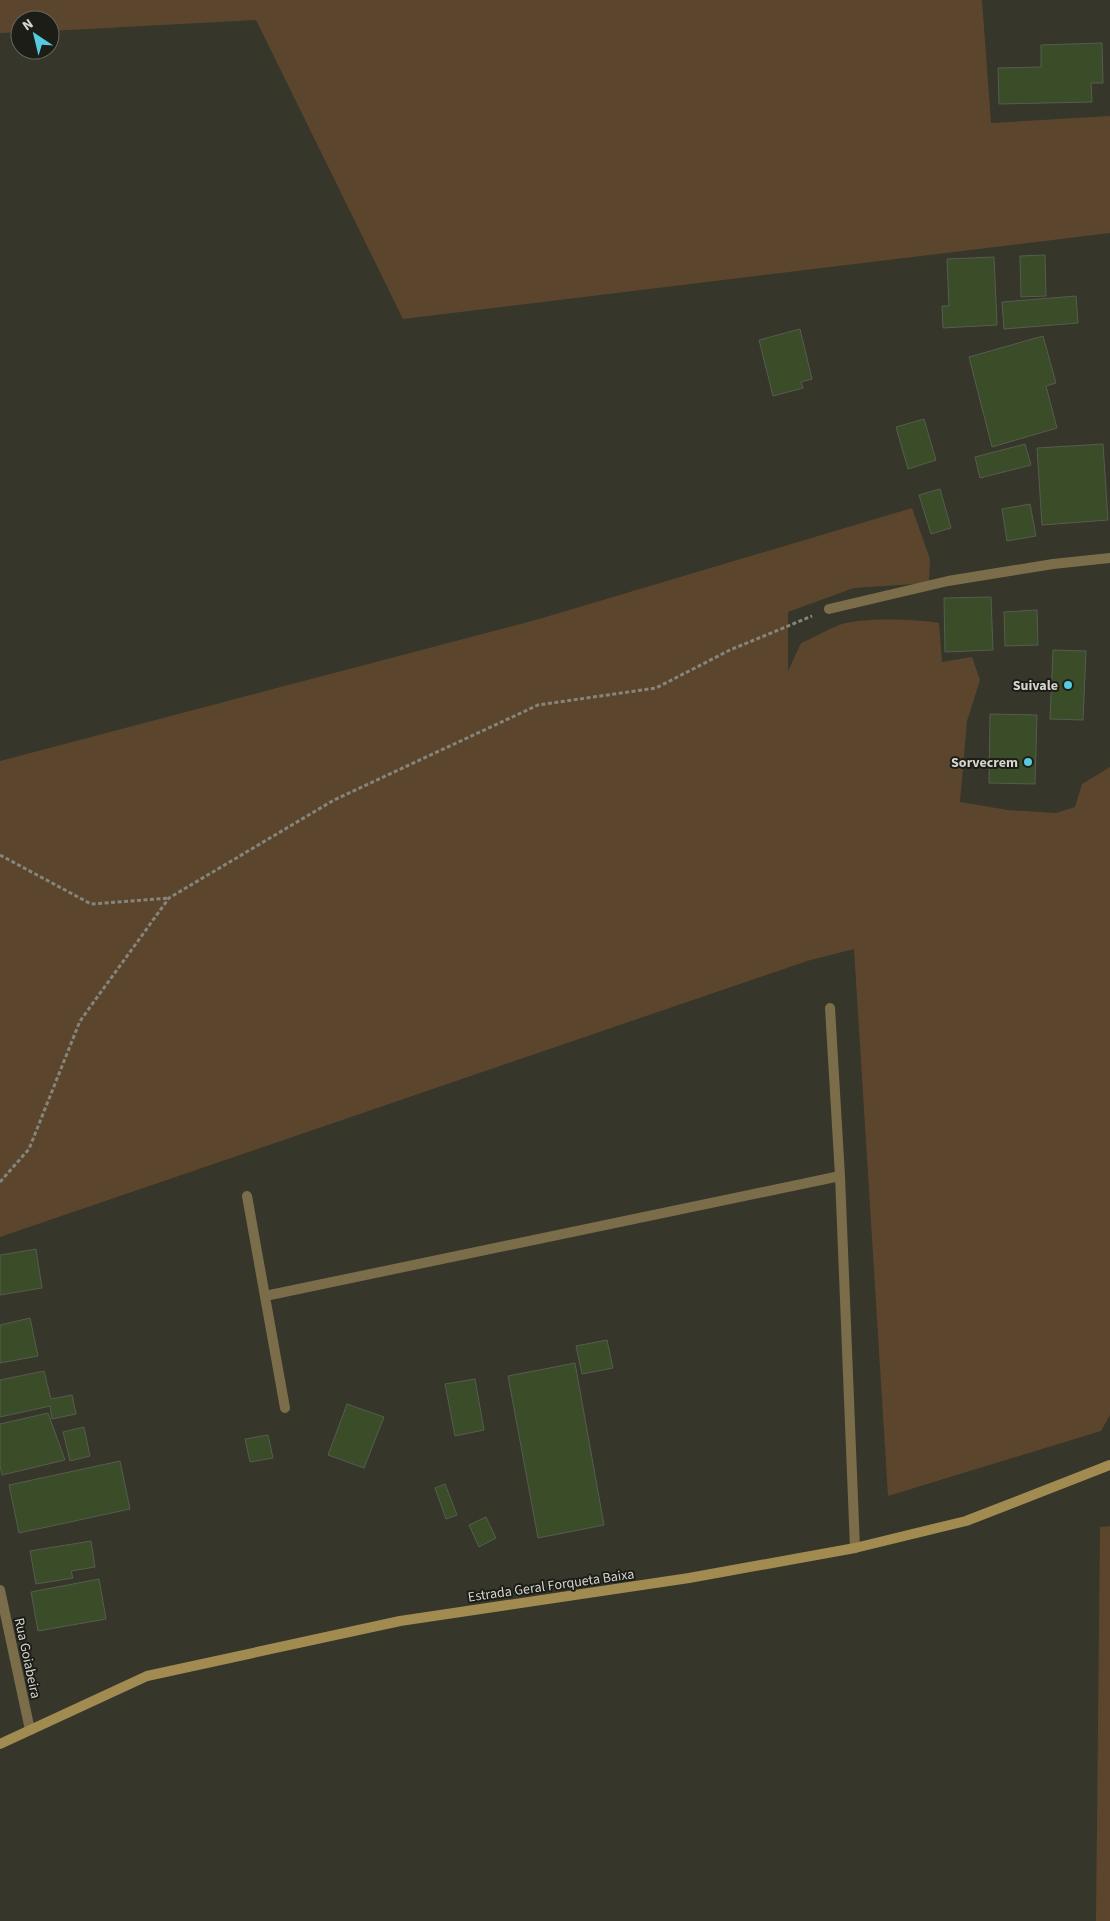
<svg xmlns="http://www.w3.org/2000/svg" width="1110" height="1921" font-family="'Source Sans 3',sans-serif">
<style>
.green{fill:#5c452d}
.building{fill:#3b4c28;stroke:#565c50}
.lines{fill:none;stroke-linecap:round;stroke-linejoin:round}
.path{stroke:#85857b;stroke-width:3;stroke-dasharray:4 2.5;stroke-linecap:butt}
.lane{stroke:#7b6d49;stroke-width:10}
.street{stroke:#7b6d49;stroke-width:10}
.secondary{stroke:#a28b51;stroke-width:10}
.poi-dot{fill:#55cae0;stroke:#1d1d18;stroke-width:2}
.labels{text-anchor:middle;stroke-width:4;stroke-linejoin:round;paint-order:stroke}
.poi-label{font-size:14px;font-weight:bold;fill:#d5d5ce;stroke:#1d1d18;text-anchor:end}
.street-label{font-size:14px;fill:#d5d5ce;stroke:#1d1d18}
</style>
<rect width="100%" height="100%" fill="#36362a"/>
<path class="green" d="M0 0H982L991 123 1110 116V233L403 319 256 20 50 31V20H20V32L0 33Z
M912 508 930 559 929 583 854 588 788 612V671L801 643C814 638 826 630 839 625 862 617 914 619 939 623L942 662 972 657 980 680 967 721 960 802 1008 810 1056 813 1075 807 1082 784 1110 767V1415L1101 1431 888 1496 854 949 807 961 0 1237V761L539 619Z
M1110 1526V1921H1096L1100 1527Z"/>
<path class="building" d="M1102 43 1103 83H1091L1092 102 999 104 998 68 1041 67V45Z
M1045 255 1046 296 1021 297 1020 256Z
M994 257 997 325 943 328 942 306H949L947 259Z
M1076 296 1078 323 1004 329 1002 302Z
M800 329 812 379 801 382 803 388 773 396 759 340Z
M1043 336 1056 383 1046 386 1057 428 992 447 969 357Z
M924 419 936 460 908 469 896 427Z
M1025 444 1031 465 980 478 975 457Z
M1103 444 1108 520 1042 525 1037 448Z
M940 489 951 528 931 534 919 495Z
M1030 504 1036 536 1007 541 1002 509Z
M991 597 993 650 945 652 944 598Z
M1037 610 1038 645 1005 646 1004 612Z
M1053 650 1086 651 1083 720 1050 719Z
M990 714 1037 715 1035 784 989 783Z
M36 1249 42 1288 0 1295V1255Z
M30 1318 38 1356 0 1363V1325Z
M607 1340 613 1368 582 1374 576 1346Z
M575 1363 604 1525 538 1538 508 1376Z
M44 1371 51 1399 72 1395 76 1414 52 1419 50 1406 0 1417V1380Z
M475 1379 484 1430 455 1436 445 1384Z
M347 1404 384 1417 364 1468 328 1455Z
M48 1413 65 1460 2 1475 0 1466V1424Z
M84 1427 90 1456 70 1461 63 1432Z
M268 1435 273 1458 250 1462 245 1439Z
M120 1461 130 1509 19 1533 9 1485Z
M445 1484 457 1515 446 1519 435 1488Z
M486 1517 496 1538 479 1547 469 1525Z
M91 1541 95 1567 71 1571 73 1578 36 1584 30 1551Z
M99 1579 106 1619 38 1631 31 1592Z"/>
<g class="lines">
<path class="path" d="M0 855 91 904 169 898
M0 1182 29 1149 80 1021 169 898 334 800 538 705 656 688 730 650 812 616"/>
<path class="lane" d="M830 1008 840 1176 855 1548
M247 1196 285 1408
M265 1296 840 1176"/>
<path class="street" d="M829 609 948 581 1053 564 1110 558
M0 1590 30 1730"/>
<path class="secondary" d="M0 1744 147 1676 400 1621 689 1578 855 1548 966 1521 1110 1465"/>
</g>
<g class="poi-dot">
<circle cx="1068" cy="685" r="5"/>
<circle cx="1028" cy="762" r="5"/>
</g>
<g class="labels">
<g class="poi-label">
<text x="1058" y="690">Suivale</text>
<text x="1018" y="767">Sorvecrem</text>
</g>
<g class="street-label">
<text transform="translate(551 1585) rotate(-8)" y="5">Estrada Geral Forqueta Baixa</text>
<text transform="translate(28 1658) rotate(78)" y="5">Rua Goiabeira</text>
</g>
</g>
<g transform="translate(35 35) rotate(325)"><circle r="24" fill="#1d1d18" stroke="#676761"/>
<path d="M0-4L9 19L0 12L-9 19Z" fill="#55cae0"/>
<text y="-8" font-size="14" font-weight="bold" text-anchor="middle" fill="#d5d5ce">N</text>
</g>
</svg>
